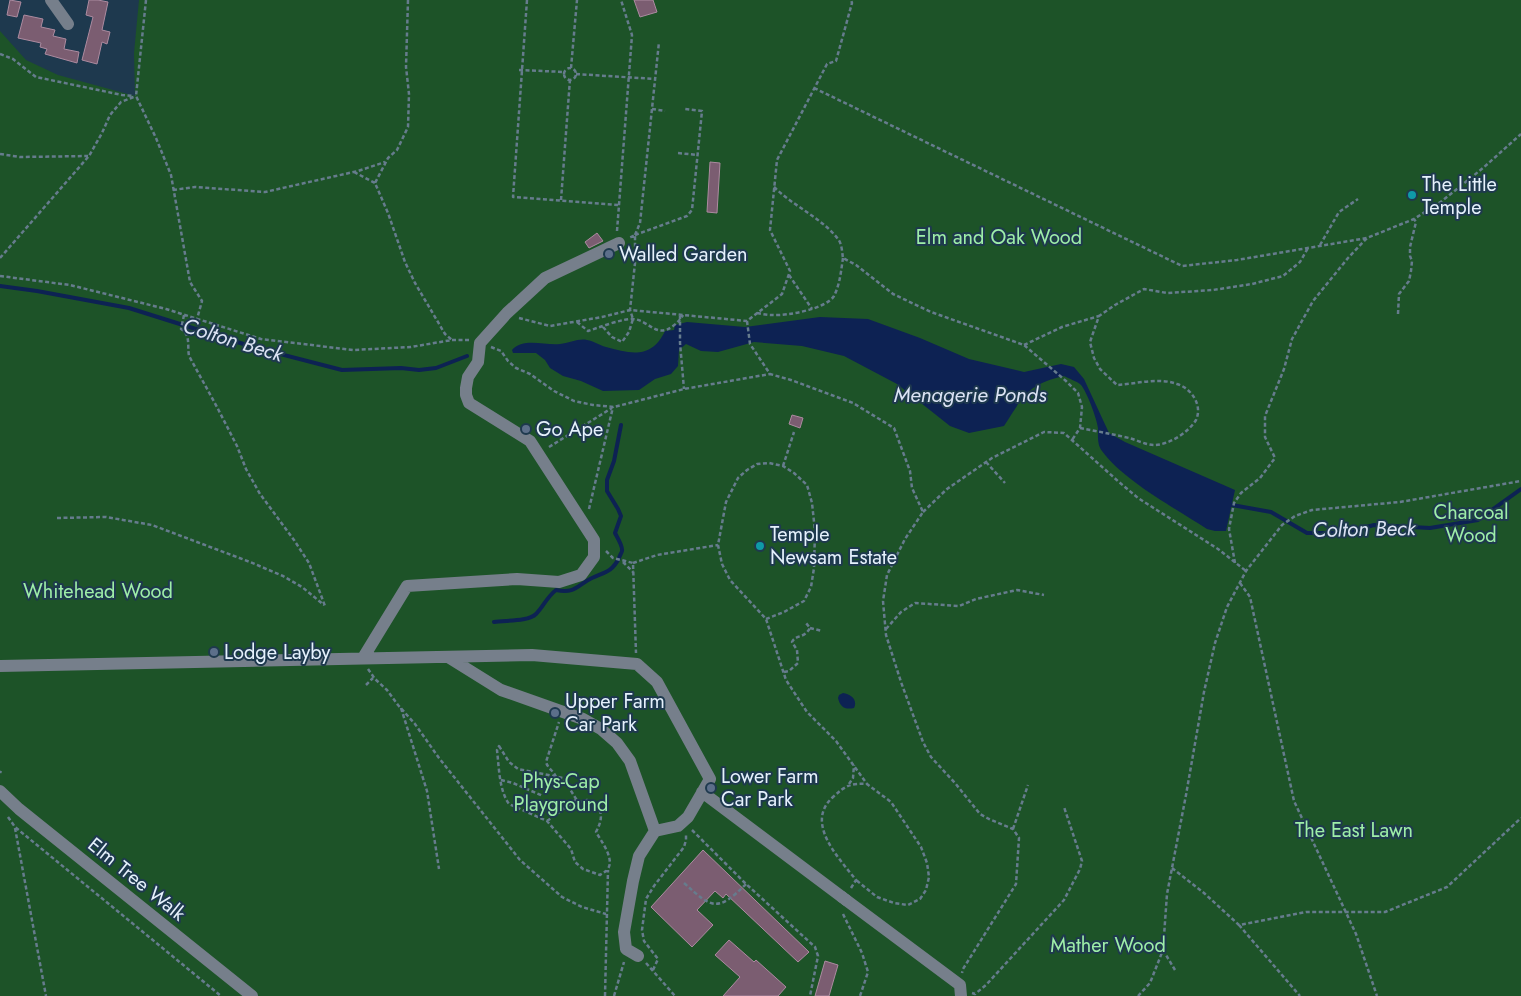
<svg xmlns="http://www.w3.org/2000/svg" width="1521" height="996" font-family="Jost,sans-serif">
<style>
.green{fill:#1d5328}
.water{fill:#0d2253}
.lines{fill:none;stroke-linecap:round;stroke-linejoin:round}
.stream{stroke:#0d2253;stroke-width:4}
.building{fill:#7b5d71;stroke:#ac8ba0}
.path{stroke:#667c8d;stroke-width:2.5;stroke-dasharray:4 2.5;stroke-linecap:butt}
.minor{stroke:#767f8b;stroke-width:12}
.minor-bridge{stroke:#767f8b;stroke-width:12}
.culture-dot{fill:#0f9aa8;stroke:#1e394e;stroke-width:2}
.service-dot{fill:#5c6f8a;stroke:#1e394e;stroke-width:2}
.labels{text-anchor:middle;stroke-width:4;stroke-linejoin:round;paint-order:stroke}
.poi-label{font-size:20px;fill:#e5f1fc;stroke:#1e394e;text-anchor:start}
.park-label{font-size:20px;fill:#9eeea8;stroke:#1e394e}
.street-label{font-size:20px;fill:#e5f1fc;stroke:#1e394e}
.water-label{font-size:21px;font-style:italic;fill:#dbe3f4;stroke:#1e394e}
</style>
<rect width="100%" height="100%" fill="#1e394e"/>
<path class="green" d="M139 0H1521V996H0V31L26 60 58 75 135 96 134 53Z"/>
<path class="water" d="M820 317 868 319 920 338 969 359 1024 372 1061 364 1074 367 1084 379 1109 433 1125 442 1235 490 1226 531H1215L1207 529C1175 508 1124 481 1102 451 1097 445 1098 435 1098 428 1097 419 1087 392 1081 385 1077 381 1069 379 1064 376 1027 384 1023 397 1004 426L969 433 950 426 897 384 844 356 802 346 754 342 718 352 701 351 686 344 679 350 678 366 671 374 655 379 639 390 603 391 581 381 563 376 550 368 545 360 536 353H513L512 350C523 337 546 346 560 344 569 343 579 338 587 340 594 341 599 345 606 347 631 354 652 359 665 331L674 330 675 325 687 322 745 327Z
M843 693C851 694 858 700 854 708 845 710 840 707 838 698L839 695Z"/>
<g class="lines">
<path class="stream" d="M0 286 37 291 129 308 253 347 342 370 401 368 419 370 436 368 467 356
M1232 505 1271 512 1307 533H1344L1374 525 1430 528 1478 520 1521 489
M494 622C505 620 528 622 536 614 544 606 546 598 556 590 576 594 577 585 592 578 605 572 612 572 619 558 619 557 622 552 622 551 623 546 617 537 615 533L621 516 618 509 607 491V480L614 461 621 425"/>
</g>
<path class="building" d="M10 0 21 2 17 17 7 15Z
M89 0H98L108 2 102 30 110 32 107 44 102 42 97 64 82 60 93 17 86 15Z
M634 0H653L657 12 640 17Z
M24 15 43 19 41 27 55 30 53 36 66 39 64 49 79 52 77 63 45 54 47 49 40 47 41 43 18 38Z
M710 162 720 163 717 213 707 212Z
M597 233 603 241 589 248 585 242Z
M792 415 803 418 800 428 789 424Z
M703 850 809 952 798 962 726 894 723 898 715 891 697 910 713 925 692 947 651 907Z
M729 940 754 962 756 960 786 987 778 996H723L740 977 715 955Z
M825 961 838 965 829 996H815Z"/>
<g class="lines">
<path class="path" d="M146 0 136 96 156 138 171 175 190 282 202 301 197 319
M408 0 406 67 409 94 408 127 397 150 388 158 375 183 388 213 405 262 415 283 445 334 452 340
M527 0 513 197 618 205
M0 54 13 59 36 77 122 95 134 96
M571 68 577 0
M564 74a6 6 0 1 1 12 0a6 6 0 1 1-12 0Z
M519 70 564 72
M576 74 655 79
M814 88 1182 266 1237 260 1367 238
M652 109 665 111
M678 153 697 155
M0 154 20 157 88 156
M354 172 375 183
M774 187C793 206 822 218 838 239 842 244 842 252 843 258L856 265 893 294 931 312 1024 345 1066 381 1078 393 1082 407 1080 428 1072 440
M173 190 195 187 265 192 358 171 385 162
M561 200 570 79
M617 231 632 35 621 0
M635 235 640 223 659 42
M635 235 687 216 692 210 702 111 685 109
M1320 245 1339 212 1358 199
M0 258 89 156 102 133 110 115 121 102 136 96
M789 275 812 309
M0 276 70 285 166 309 261 339 353 350 411 347 452 340H469
M757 313C762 314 767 315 772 315 787 316 826 309 834 296 840 284 841 271 843 258
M1398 314 1399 294 1409 281 1411 271 1412 261 1410 256V247L1416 222 1414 219
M184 315 181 329C191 335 187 345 189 356L217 407 237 446 246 469 260 494 294 540 309 563 325 606
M680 315V343L684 389
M519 318 550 326 602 317 630 310 747 321 782 294 790 271 770 230 777 160 827 64 836 61 852 3 851 0
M747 321 750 344 770 374 791 380 853 403 894 428 910 471 912 488 923 512 905 539 887 575 883 601 886 635 901 682 923 742 931 757 955 783 980 814 989 819 1013 829 1019 838 1016 884 963 969 962 973
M577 322 588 331C597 328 624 318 633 319 649 320 656 339 673 326 677 323 680 320 683 315
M603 327 612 337 622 342 629 332 633 319 630 310 635 263V235L629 238
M1024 345 1062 327 1099 316
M491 347 501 351 508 361 516 368 530 374 554 391 574 401 593 405 614 407 684 389 770 374
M1080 428C1096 431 1112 434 1129 438 1137 440 1146 445 1154 445 1169 445 1189 432 1196 420 1203 405 1191 388 1177 384 1158 377 1136 384 1117 385L1100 369 1094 358 1090 342 1099 316 1115 305 1144 289 1167 293 1213 290 1252 284 1283 276 1300 262 1308 248
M549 447 612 408
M986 462 1005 483
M783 466 794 432
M589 509 613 407
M923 512 947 489 992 458 1044 432 1064 433 1119 482 1138 498 1218 549 1246 571
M57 518 106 517 152 525 250 562 283 576 302 587 324 605
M606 551 613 558 633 563 636 653
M623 562 633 572
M633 563 657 555 718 545
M1235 563 1229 529 1234 503 1241 493 1260 478 1275 458 1265 437V416L1284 369 1292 339 1313 301 1348 258 1367 238 1414 219 1442 201 1483 168 1521 134
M1240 583 1250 597 1294 801 1356 934 1377 996
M766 619 784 612 804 601 811 587 814 568 815 531 812 503 807 485 794 473 783 466 769 463 757 464 747 470 738 478 726 502 718 545 722 564 730 580 766 619 786 680 807 712 836 741 867 784
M810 628 822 631
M886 629 901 612 915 603 959 606 976 599 1017 590 1044 595
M368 669 375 679 387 690 398 705 415 724 439 758 520 860 562 897 582 907 606 914
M784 672 789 671 798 663 797 650 792 642C796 634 804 639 810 628L806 623
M366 685 373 678
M401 708 427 791 439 869
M499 746 509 762 518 769 563 778 578 802 587 800C603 807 604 817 596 832 601 841 616 860 607 870 607 871 601 874 600 875L583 869 575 862 571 849 547 821 509 804C499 790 499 767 497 750Z
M0 773 1 771
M556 777C554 771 548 769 546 762L559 722
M501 780 513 783 543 796
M849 784 853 778 854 765
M8 817 15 827 221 996
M547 821 577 799
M15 828 46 996
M1013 829 1028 785
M692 830 745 883 815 947 818 956 810 996
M1172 868 1204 893 1239 925 1306 912H1385L1447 887 1521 818
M684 883C712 908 717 913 746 884
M851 888 856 880C839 858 804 823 833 797 845 786 850 783 867 784L891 802 921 847 927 863 929 877 926 890 920 899 908 905 894 903 877 897 856 880
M843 914 862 953 868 972 860 996
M1239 925 1300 996
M1163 950 1175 970
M646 963 675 996
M653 970 658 959 644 941 642 930 646 899 654 886 684 847 686 840V835
M972 993 975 994 986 985 1064 900 1080 869 1082 861 1064 807
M605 996 608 870
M614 996 624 962
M1138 996 1150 983 1163 950 1167 894 1186 795 1204 692 1215 643 1227 607 1246 571 1282 525 1295 516 1312 510 1400 502 1521 481"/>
<path class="minor" d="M51 0 68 24
M363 658 407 586 517 579 559 582 581 575 594 557V540L530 441 469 403 466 395V388L468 377 478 362 480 343 507 313 545 278 619 243
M0 666 532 655 637 664 657 682 710 779 688 817 678 826 655 831 630 761 617 743 601 729 583 719 501 690 448 657
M0 791 19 809 252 996
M702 792 842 897
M846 900 960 985 961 996
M638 956 626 949 624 932 633 881 639 856 655 831"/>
<path class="minor-bridge" d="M842 897 846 900"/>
</g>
<g class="culture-dot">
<circle cx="1412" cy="195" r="5"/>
<circle cx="760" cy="546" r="5"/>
</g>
<g class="service-dot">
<circle cx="609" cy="254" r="5"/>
<circle cx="526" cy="429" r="5"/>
<circle cx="214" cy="652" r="5"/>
<circle cx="555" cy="713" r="5"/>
<circle cx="711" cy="788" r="5"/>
</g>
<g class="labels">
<g class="poi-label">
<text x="1422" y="191">The Little<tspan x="1422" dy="23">Temple</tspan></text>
<text x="619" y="261">Walled Garden</text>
<text x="536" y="436">Go Ape</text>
<text x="770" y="541">Temple<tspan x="770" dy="23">Newsam Estate</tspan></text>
<text x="224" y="659">Lodge Layby</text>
<text x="565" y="708">Upper Farm<tspan x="565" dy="23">Car Park</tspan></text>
<text x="721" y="783">Lower Farm<tspan x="721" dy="23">Car Park</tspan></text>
</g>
<g class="park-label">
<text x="999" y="244">Elm and Oak Wood</text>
<text x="1471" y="519">Charcoal<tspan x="1471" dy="23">Wood</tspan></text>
<text x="98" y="598">Whitehead Wood</text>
<text x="561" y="788">Phys-Cap<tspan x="561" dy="23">Playground</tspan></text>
<text x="1354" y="837">The East Lawn</text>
<text x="1108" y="952">Mather Wood</text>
</g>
<g class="street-label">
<text transform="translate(137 879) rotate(39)" y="7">Elm Tree Walk</text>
</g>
<g class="water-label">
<text transform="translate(233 340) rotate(17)" y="7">Colton Beck</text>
<text x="970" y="402">Menagerie Ponds</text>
<text transform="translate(1364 529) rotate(-1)" y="7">Colton Beck</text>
</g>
</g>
</svg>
